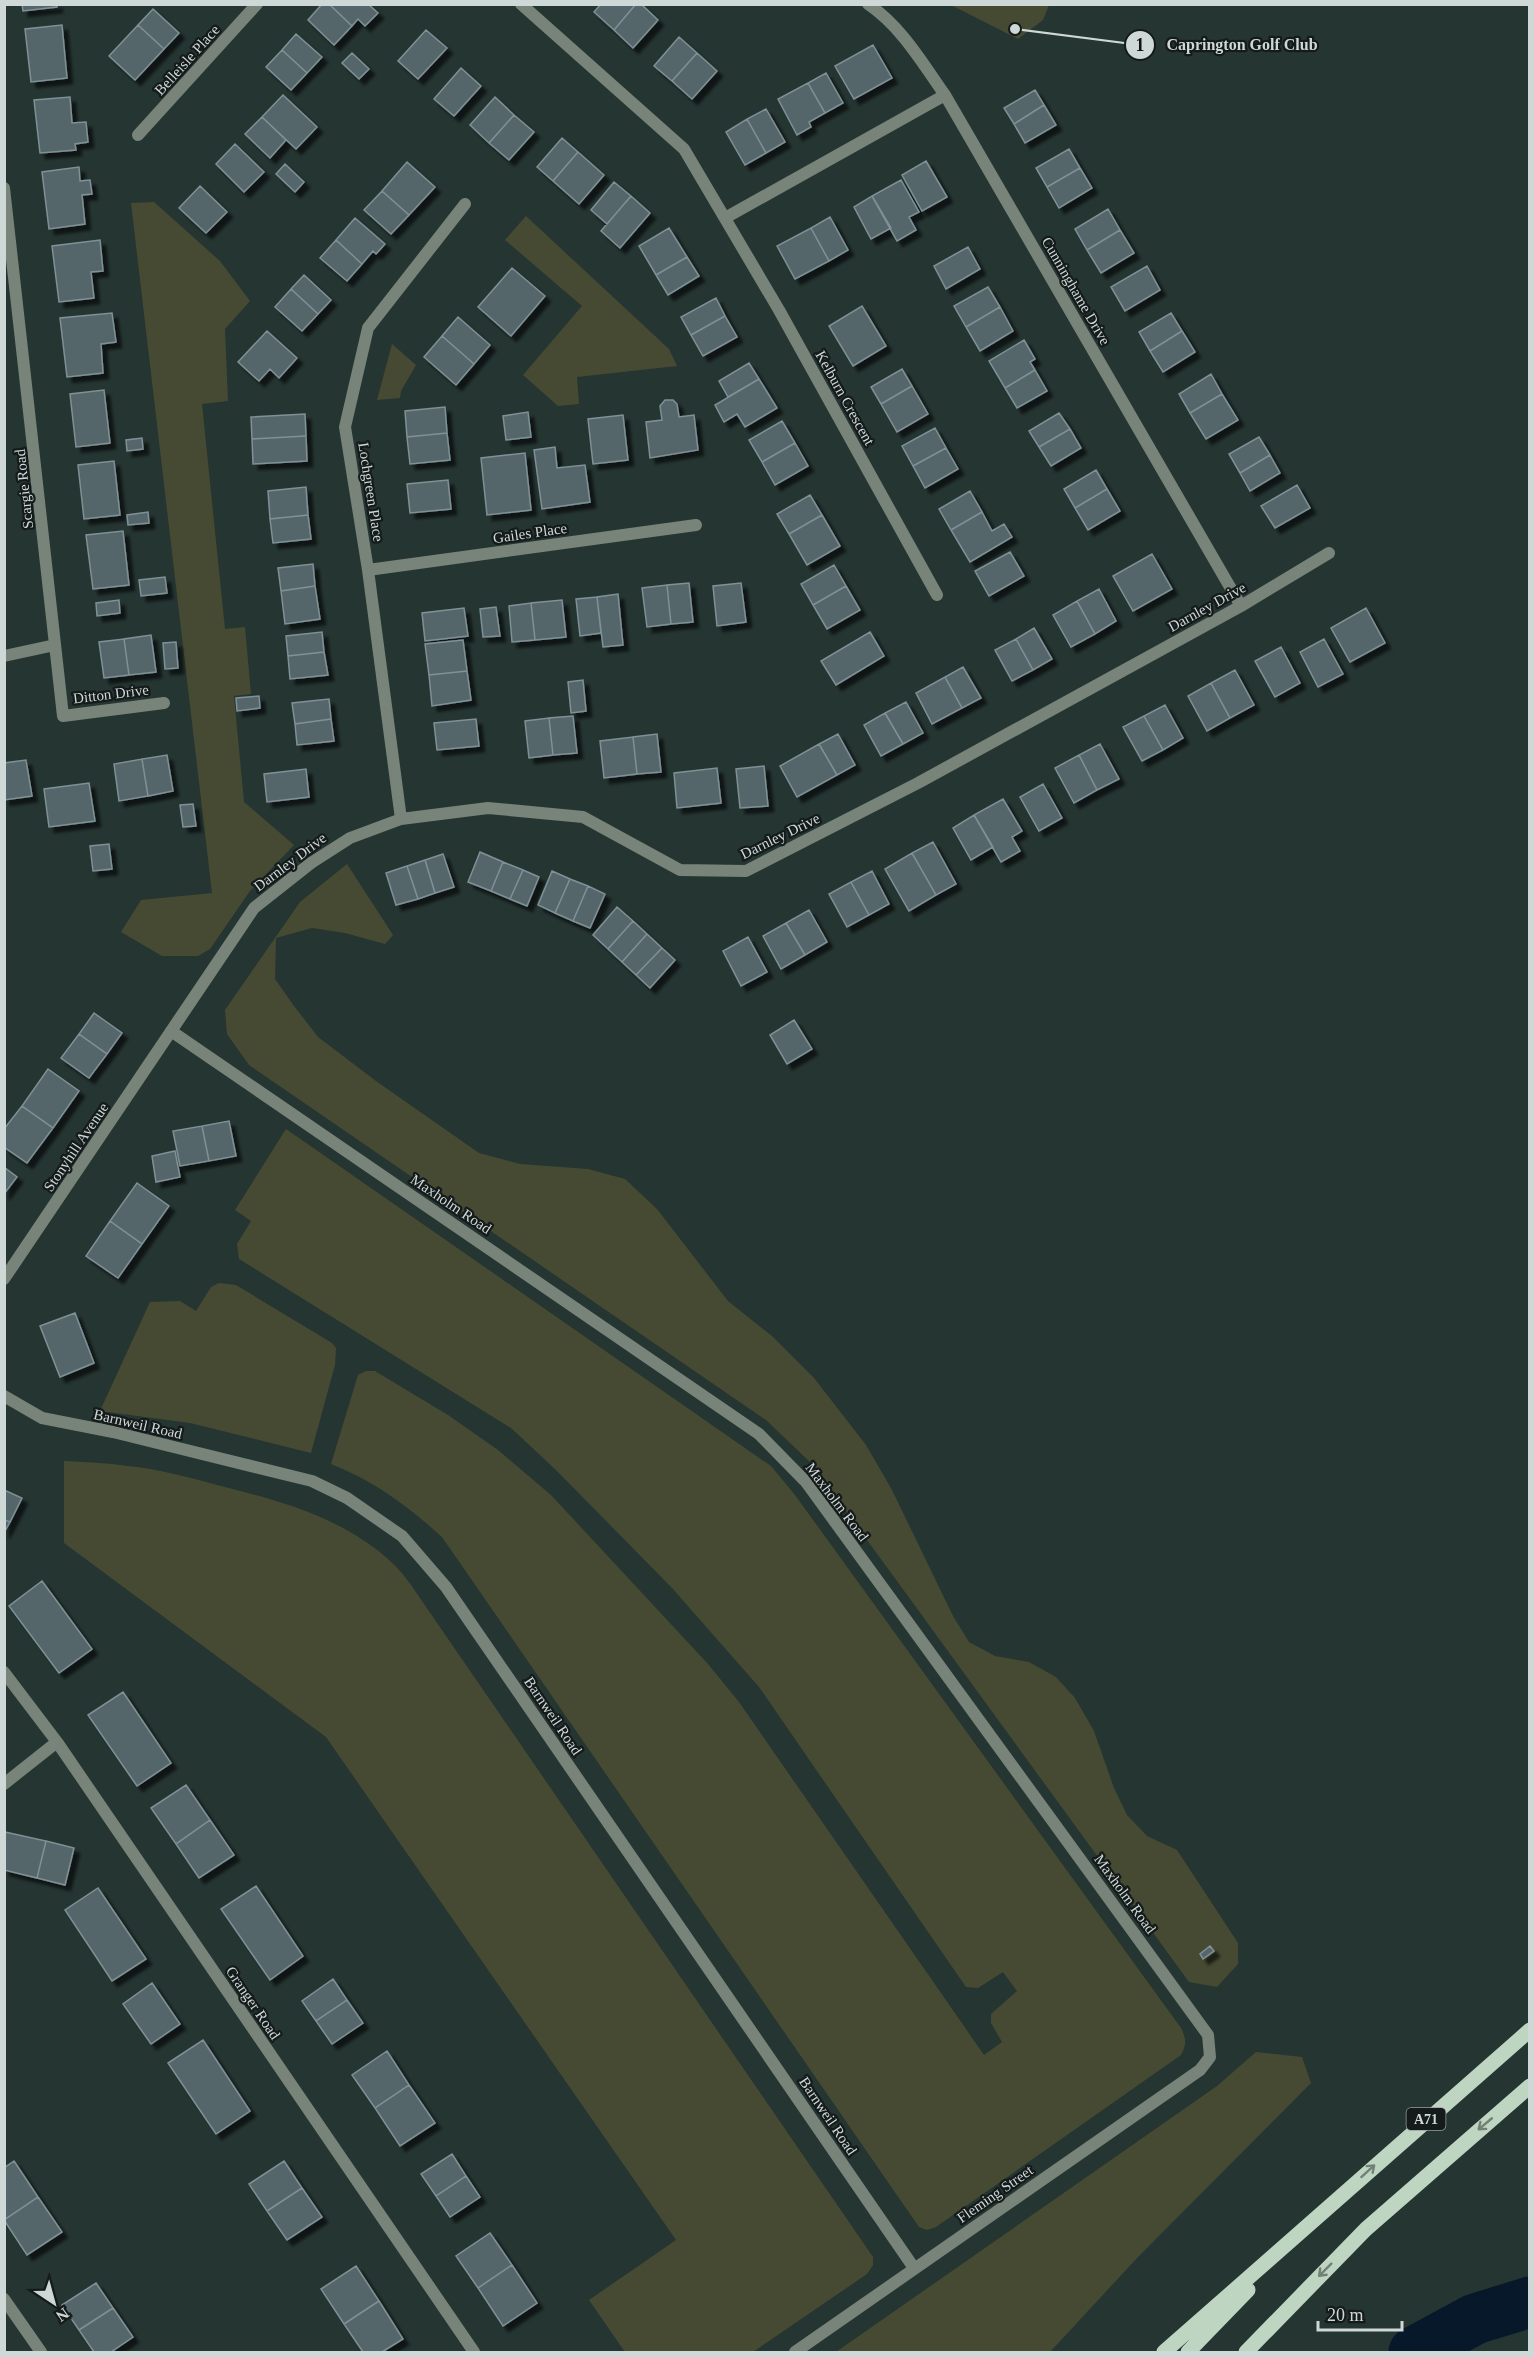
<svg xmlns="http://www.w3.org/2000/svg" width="1534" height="2357" font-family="'Times New Roman',serif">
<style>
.green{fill:#474a32}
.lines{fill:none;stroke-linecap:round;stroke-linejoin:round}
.river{stroke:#07182a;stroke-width:51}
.building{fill:#55666b;stroke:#7f9196;stroke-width:1.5;filter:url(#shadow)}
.street{stroke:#788379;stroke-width:12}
.primary{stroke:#bed5c1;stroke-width:15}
.oneway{stroke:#728176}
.labels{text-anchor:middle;stroke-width:4.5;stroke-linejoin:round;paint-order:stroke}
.shield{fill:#141b1a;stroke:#969f9e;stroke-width:1.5}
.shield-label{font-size:14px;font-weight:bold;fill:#ced8d6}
.street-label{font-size:15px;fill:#ced8d6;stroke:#141b1a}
.leader{fill:none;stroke:#ced8d6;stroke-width:2}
.callout-dot{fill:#ced8d6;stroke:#141b1a;stroke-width:2}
.mark-label{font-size:18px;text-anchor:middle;font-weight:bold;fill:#111}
.callout-label{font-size:16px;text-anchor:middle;font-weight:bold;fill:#ced8d6;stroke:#141b1a;stroke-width:4.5;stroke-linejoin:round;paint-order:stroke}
</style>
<defs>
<filter id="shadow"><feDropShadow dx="5.5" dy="5.5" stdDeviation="1.5" flood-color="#0009"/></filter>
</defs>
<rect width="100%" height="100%" fill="#253532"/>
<path class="green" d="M951 5H1049L1043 20 1018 39Z
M154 202 220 261 250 301 225 329 228 401 202 404 225 629 245 627 251 694 234 696 244 802 294 845 250 891 210 949 198 956H162L121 932 141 900 212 893 131 203Z
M526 216 669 349 677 366 577 377 579 404 558 406 523 375 582 306 505 240Z
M392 344 416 365 401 391 400 398 377 400Z
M347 864 393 935 385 944 345 933 312 928 276 938 275 979 294 1006 318 1037 376 1081 479 1153 520 1164 588 1169 625 1179 657 1209 728 1301 772 1336 814 1378 866 1445 892 1490 953 1616 969 1642 995 1656 1029 1662 1056 1677 1075 1698 1094 1731 1114 1788 1127 1815 1147 1836 1177 1850 1238 1943V1964L1217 1987 1189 1982 811 1463 766 1420 249 1065 227 1034 225 1010 300 902Z
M286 1129 771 1466 795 1495 1181 2028C1186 2038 1187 2044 1181 2055L936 2227 927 2230 919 2227 442 1537C408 1506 374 1481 331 1464L358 1375 366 1371H375L448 1415 498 1450 551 1495 708 1664 739 1702 984 2055 1002 2042 991 2023V2014L1017 1991 1003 1972 978 1988 966 1987 759 1687 672 1588 556 1470 511 1428 239 1259 237 1244 251 1221 235 1210Z
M219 1283 236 1285 332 1343 336 1348 335 1365 311 1453 190 1423 100 1411 150 1302 180 1301 196 1311 211 1287Z
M64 1461C85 1462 107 1463 128 1466 158 1469 188 1477 217 1485 277 1500 341 1517 388 1559 402 1571 412 1586 422 1601L873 2257V2265L867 2274 753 2352H625L589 2300 676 2240 326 1737 64 1543Z
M1256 2052 1302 2057 1311 2083 1138 2257 1050 2352H836L1217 2086Z"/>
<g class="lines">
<path class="river" d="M1414 2352 1475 2319 1530 2302"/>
</g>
<path class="building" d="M22 4H57V7L23 11Z
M322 4H329L352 26 334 45 308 20Z
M329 4H368L378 13 365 26 358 19 352 26Z
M601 4H636L614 30 594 12Z
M636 4H641L658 20 633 48 614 30Z
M153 9 179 33 164 49 138 25Z
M62 25 67 78 31 82 25 29Z
M138 25 164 49 135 80 109 56Z
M426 30 447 48 418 79 398 61Z
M296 34 322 57 307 73 282 50Z
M679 37 697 53 672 81 654 66Z
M873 45 892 78 854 99 835 66Z
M282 50 307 73 291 90 266 67Z
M352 53 369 69 359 79 342 63Z
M697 53 717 71 692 99 672 81Z
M461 68 481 86 454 116 434 99Z
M826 73 843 103 825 113 808 83Z
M808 83 825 113 809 122 811 127 797 135 778 99Z
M1035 90 1044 105 1014 124 1004 108Z
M283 95 317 127 296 149 262 117Z
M70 97 72 123 86 122 88 142 75 144 76 150 40 153 34 100Z
M495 97 514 115 489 143 470 125Z
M1044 105 1056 125 1025 143 1014 124Z
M766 109 785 142 766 153 747 119Z
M514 115 534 132 509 160 489 143Z
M262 117 286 140 270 158 245 134Z
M747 119 766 153 745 165 726 132Z
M562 138 578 152 553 181 537 167Z
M235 144 264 172 244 192 216 164Z
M1069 149 1080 168 1047 187 1036 168Z
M578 152 604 175 579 204 553 181Z
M926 161 947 197 922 211 902 175Z
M407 162 435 187 409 215 382 191Z
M285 164 304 182 295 192 276 174Z
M79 167 80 181 90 180 92 194 82 195 85 224 49 229 42 172Z
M1080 168 1092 188 1059 208 1047 187Z
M901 180 919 212 909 217 916 230 897 241 872 196Z
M614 182 631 196 607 224 591 210Z
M200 186 227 212 206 233 179 208Z
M382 191 409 215 391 234 364 210Z
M631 196 650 213 620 248 601 231Z
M872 196 891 228 871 239 854 207Z
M1108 209 1120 230 1087 250 1075 229Z
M830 217 848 250 829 261 811 228Z
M355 218 385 244 376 254 373 251 362 264 336 240Z
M669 228 687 257 656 275 639 246Z
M811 228 829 261 795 279 777 246Z
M1120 230 1134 253 1101 273 1087 250Z
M100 240 103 271 91 272 94 298 59 302 52 246Z
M336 240 362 264 347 281 320 258Z
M968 247 980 269 946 289 934 266Z
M687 257 699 276 668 295 656 275Z
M1147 266 1160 290 1125 311 1111 287Z
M512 268 545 296 511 336 478 307Z
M304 275 331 300 318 314 291 289Z
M988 287 1000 307 966 327 954 306Z
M291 289 318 314 302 331 275 307Z
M716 298 725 316 691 335 681 317Z
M862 306 886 346 853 366 829 326Z
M1000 307 1013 331 980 351 966 327Z
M112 313 116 342 101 344 103 373 67 377 60 318Z
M1171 313 1182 331 1150 351 1139 332Z
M725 316 737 337 703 356 691 335Z
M458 317 490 345 474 364 442 336Z
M267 331 297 358 279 378 270 369 259 381 238 362Z
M1182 331 1195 352 1163 372 1150 351Z
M442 336 474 364 456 385 424 357Z
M1024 340 1035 359 1030 362 1035 370 1005 388 989 361Z
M749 363 759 379 728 397 719 381Z
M902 369 912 386 881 404 871 387Z
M1035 370 1047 391 1017 408 1005 388Z
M1211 374 1222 394 1190 413 1179 394Z
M759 379 777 408 745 427 737 414 724 422 715 405Z
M912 386 928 414 897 432 881 404Z
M104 390 110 443 76 447 70 394Z
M1222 394 1238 420 1206 439 1190 413Z
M665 400H673L677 404 679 417 694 415 698 450 650 458 646 422 662 420 660 406Z
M445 407 447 433 407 437 405 411Z
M528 412 531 437 506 440 503 416Z
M1059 413 1070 429 1039 447 1029 431Z
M305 414 306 436 252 439 251 417Z
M623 415 628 460 593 464 588 419Z
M782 421 795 443 762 462 749 440Z
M935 428 946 448 913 466 902 446Z
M1070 429 1081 448 1051 466 1039 447Z
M447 433 450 460 410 464 407 437Z
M306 436 307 461 253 464 252 439Z
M1259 437 1270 455 1240 473 1229 454Z
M142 438 143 449 127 451 126 440Z
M795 443 808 466 775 485 762 462Z
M555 447 557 468 585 465 590 502 542 509 534 450Z
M946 448 958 469 925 488 913 466Z
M525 453 531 510 487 515 481 458Z
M1270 455 1280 473 1250 491 1240 473Z
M114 461 120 515 84 519 78 465Z
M1096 470 1107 489 1075 508 1064 489Z
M448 480 451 509 410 513 407 484Z
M1297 485 1310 508 1275 528 1261 506Z
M306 487 308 515 270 519 268 491Z
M1107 489 1120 511 1088 530 1075 508Z
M970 491 982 512 951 530 939 509Z
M810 495 822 515 789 534 777 514Z
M148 512 149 523 128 525 127 515Z
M982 512 992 531 1004 524 1012 537 970 562 951 530Z
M308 515 311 539 273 543 270 519Z
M822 515 840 546 807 565 789 534Z
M123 531 129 585 93 589 86 535Z
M1010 552 1024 576 989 596 975 571Z
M1152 554 1172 589 1133 611 1113 576Z
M313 564 315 586 281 591 278 568Z
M834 565 846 586 813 605 801 584Z
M165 577 167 593 141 596 139 580Z
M689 583 693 622 671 624 667 585Z
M741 583 746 622 717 626 713 586Z
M667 585 671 624 647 627 642 588Z
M315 586 320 619 285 624 281 591Z
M846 586 860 610 827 629 813 605Z
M1099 589 1116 621 1095 634 1077 601Z
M618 594 623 645 603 647 597 597Z
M597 597 601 633 580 636 576 599Z
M119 600 120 613 97 616 96 603Z
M562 600 566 637 535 640 531 603Z
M1077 601 1095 634 1071 647 1053 615Z
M531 603 535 640 512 642 509 606Z
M496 607 500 636 483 637 480 609Z
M464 608 468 636 425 641 422 613Z
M1366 608 1385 643 1350 662 1331 628Z
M1034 628 1052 659 1033 670 1016 639Z
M322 632 324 652 288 656 286 636Z
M870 632 884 656 836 685 821 661Z
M151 635 156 672 129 675 124 639Z
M124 639 129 675 104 678 99 642Z
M1016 639 1033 670 1012 681 995 650Z
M1324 639 1343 674 1318 687 1300 652Z
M463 640 467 671 429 675 425 644Z
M176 642 178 668 165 669 163 643Z
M1281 647 1300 683 1275 697 1255 661Z
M324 652 328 675 290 679 288 656Z
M963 667 981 698 962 708 945 677Z
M1235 670 1254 705 1230 718 1211 683Z
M467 671 471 700 432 706 429 675Z
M945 677 962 708 932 724 916 693Z
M583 680 586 711 571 713 568 682Z
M1211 683 1230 718 1207 731 1188 696Z
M259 696 260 708 237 711 236 698Z
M329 699 331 719 295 724 292 703Z
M906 702 923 733 903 744 885 713Z
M1165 705 1183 738 1163 750 1144 716Z
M885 713 903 744 881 756 864 725Z
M573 716 577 753 553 755 549 718Z
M1144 716 1163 750 1142 761 1123 727Z
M549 718 553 755 529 758 525 721Z
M331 719 334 741 297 745 295 724Z
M476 719 479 746 437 750 434 723Z
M657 734 661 772 637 774 633 737Z
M838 734 855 765 837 775 819 744Z
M633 737 637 774 604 778 600 741Z
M819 744 837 775 797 797 780 766Z
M1100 744 1119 779 1097 790 1079 755Z
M167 755 173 791 148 796 142 759Z
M1079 755 1097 790 1074 803 1055 768Z
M142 759 148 796 119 801 114 764Z
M26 760 32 796 4 800V763Z
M764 766 768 806 740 808 736 769Z
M717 768 721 803 677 808 674 773Z
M306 769 309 797 267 802 264 774Z
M89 783 95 821 49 827 44 789Z
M1043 784 1062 818 1039 831 1020 797Z
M1003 799 1022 831 1012 837 1020 851 1001 862 974 815Z
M193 804 196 826 183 827 180 805Z
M974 815 993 847 971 860 953 828Z
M933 842 956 884 936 895 912 853Z
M109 844 112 869 93 871 90 846Z
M480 852 503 862 491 891 468 882Z
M912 853 936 895 909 911 885 869Z
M443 854 454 887 435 893 425 860Z
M425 860 435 893 418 899 407 866Z
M503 862 523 870 510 899 491 891Z
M407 866 418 899 396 905 386 873Z
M523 870 539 877 527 906 510 899Z
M552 871 570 879 555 913 538 905Z
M872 871 889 904 869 915 851 882Z
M570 879 588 886 573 921 555 913Z
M851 882 869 915 847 927 829 894Z
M588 886 605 894 590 928 573 921Z
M617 907 633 921 608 949 593 935Z
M809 910 827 942 805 955 786 923Z
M633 921 647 934 622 962 608 949Z
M786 923 805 955 781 969 763 936Z
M647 934 662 948 636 975 622 962Z
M748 937 767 972 741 986 723 951Z
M662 948 675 960 650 988 636 975Z
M94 1013 122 1033 107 1054 79 1034Z
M794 1020 812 1049 787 1064 770 1035Z
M79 1034 107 1054 89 1078 61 1058Z
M48 1069 79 1091 53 1128 22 1106Z
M22 1106 53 1128 27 1163 4 1147V1129Z
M229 1121 236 1156 209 1161 202 1126Z
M202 1126 209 1161 180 1166 173 1131Z
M175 1151 180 1177 156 1182 152 1156Z
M4 1167 17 1177 4 1194Z
M137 1183 169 1206 142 1244 110 1221Z
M110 1221 142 1244 118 1278 86 1256Z
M75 1313 94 1363 60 1377 40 1326Z
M4 1490 22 1498 10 1522 4 1520Z
M4 1520 10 1522 4 1533Z
M42 1581 92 1649 59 1673 9 1606Z
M123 1692 171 1763 137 1786 88 1715Z
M186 1785 210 1820 176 1844 151 1808Z
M210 1820 234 1855 199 1878 176 1844Z
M5 1832 46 1841 37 1878 4 1870Z
M46 1841 74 1848 65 1885 37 1878Z
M256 1886 303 1956 270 1980 221 1909Z
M98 1888 146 1959 112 1981 65 1910Z
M1210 1946 1214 1951 1203 1959 1200 1954Z
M333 1979 347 2000 316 2021 302 2001Z
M152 1983 180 2024 151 2044 123 2004Z
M347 2000 363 2023 332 2044 316 2021Z
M203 2040 250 2111 216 2134 168 2063Z
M387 2051 409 2085 375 2108 352 2075Z
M409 2085 435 2123 400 2146 375 2108Z
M452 2154 466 2176 436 2196 421 2174Z
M14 2161 38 2197 4 2220V2168Z
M284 2161 302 2188 267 2211 249 2184Z
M466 2176 480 2197 450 2217 436 2196Z
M302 2188 322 2217 287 2240 267 2211Z
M38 2197 62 2232 27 2255 4 2220Z
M490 2233 512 2265 478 2288 456 2256Z
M512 2265 537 2303 503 2326 478 2288Z
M356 2266 379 2301 344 2324 321 2289Z
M96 2283 113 2308 79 2330 62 2305Z
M379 2301 403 2339 382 2352H363L344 2324Z
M113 2308 133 2337 111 2352H94L79 2330Z"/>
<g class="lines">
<path class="street" d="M521 4 684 149 779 310 937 595
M868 4C901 26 923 64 945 95L1241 606
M138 135 257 4
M4 188 63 716 164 703
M725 218 945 95
M368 570 696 525
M4 656 55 645
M401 819 368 570 345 427 368 328 465 204
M171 1031 759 1434 806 1482 1208 2035 1210 2057 1200 2070 795 2352
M4 1279 254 908 311 863 350 838 401 819 488 808 583 817 680 870 746 871 918 783 1241 606 1329 553
M4 1396 42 1418 113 1432 312 1481 347 1498 402 1536 446 1587 914 2268
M4 1672 57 1742 474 2352
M4 1784 57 1742
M4 2299 41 2352"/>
<path class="primary" d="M1164 2352 1530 2030
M1188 2352 1248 2290
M1246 2352 1366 2229 1530 2086"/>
</g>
<defs><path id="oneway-shaft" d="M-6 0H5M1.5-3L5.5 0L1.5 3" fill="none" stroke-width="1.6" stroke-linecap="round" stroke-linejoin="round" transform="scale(1.5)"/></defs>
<g class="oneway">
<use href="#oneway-shaft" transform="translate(1485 2124) rotate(140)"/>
<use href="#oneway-shaft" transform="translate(1368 2171) rotate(-42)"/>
<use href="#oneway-shaft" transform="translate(1325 2270) rotate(135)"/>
</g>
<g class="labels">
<rect class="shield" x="1406.5" y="2108" width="39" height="22" rx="4.5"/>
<g class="shield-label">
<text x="1426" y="2124">A71</text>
</g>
<g class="street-label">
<text transform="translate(187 60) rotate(-48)" y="5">Belleisle Place</text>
<text transform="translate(1076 291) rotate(60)" y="5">Cunninghame Drive</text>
<text transform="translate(845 398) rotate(61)" y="5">Kelburn Crescent</text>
<text transform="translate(24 489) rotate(-96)" y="5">Scargie Road</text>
<text transform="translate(371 492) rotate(81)" y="5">Lochgreen Place</text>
<text transform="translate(530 533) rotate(-8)" y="5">Gailes Place</text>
<text transform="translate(1207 607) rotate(-29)" y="5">Darnley Drive</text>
<text transform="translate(111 694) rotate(-7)" y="5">Ditton Drive</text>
<text transform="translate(780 836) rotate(-26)" y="5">Darnley Drive</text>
<text transform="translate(290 862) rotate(-37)" y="5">Darnley Drive</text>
<text transform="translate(76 1147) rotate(-56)" y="5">Stonyhill Avenue</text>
<text transform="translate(451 1204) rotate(34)" y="5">Maxholm Road</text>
<text transform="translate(138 1424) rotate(13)" y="5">Barnweil Road</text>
<text transform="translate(837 1502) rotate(53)" y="5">Maxholm Road</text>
<text transform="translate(553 1716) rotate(56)" y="5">Barnweil Road</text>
<text transform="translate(1125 1894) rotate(54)" y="5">Maxholm Road</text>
<text transform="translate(253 2003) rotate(56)" y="5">Granger Road</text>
<text transform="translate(828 2116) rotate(56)" y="5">Barnweil Road</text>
<text transform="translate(995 2194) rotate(-35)" y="5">Fleming Street</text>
</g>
</g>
<path class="leader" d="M1015 29L1140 45"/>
<g class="callout-dot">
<circle cx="1015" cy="29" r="6"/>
<circle cx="1140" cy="45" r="15"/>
</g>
<g class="mark-label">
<text x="1140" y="51">1</text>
</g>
<g class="callout-label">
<text x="1242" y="50">Caprington Golf Club</text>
</g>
<rect width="1534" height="2357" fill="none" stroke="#ced8d6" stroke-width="12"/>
<g transform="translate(54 2303) rotate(144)" stroke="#141b1a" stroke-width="4.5" paint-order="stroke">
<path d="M0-4.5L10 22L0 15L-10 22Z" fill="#ced8d6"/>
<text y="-9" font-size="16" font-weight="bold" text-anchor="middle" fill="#ced8d6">N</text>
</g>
<path d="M1318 2321v9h84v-9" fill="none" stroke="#ced8d6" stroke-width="3"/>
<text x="1327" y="2321" font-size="18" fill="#ced8d6" stroke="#141b1a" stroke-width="4.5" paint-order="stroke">20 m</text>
</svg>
